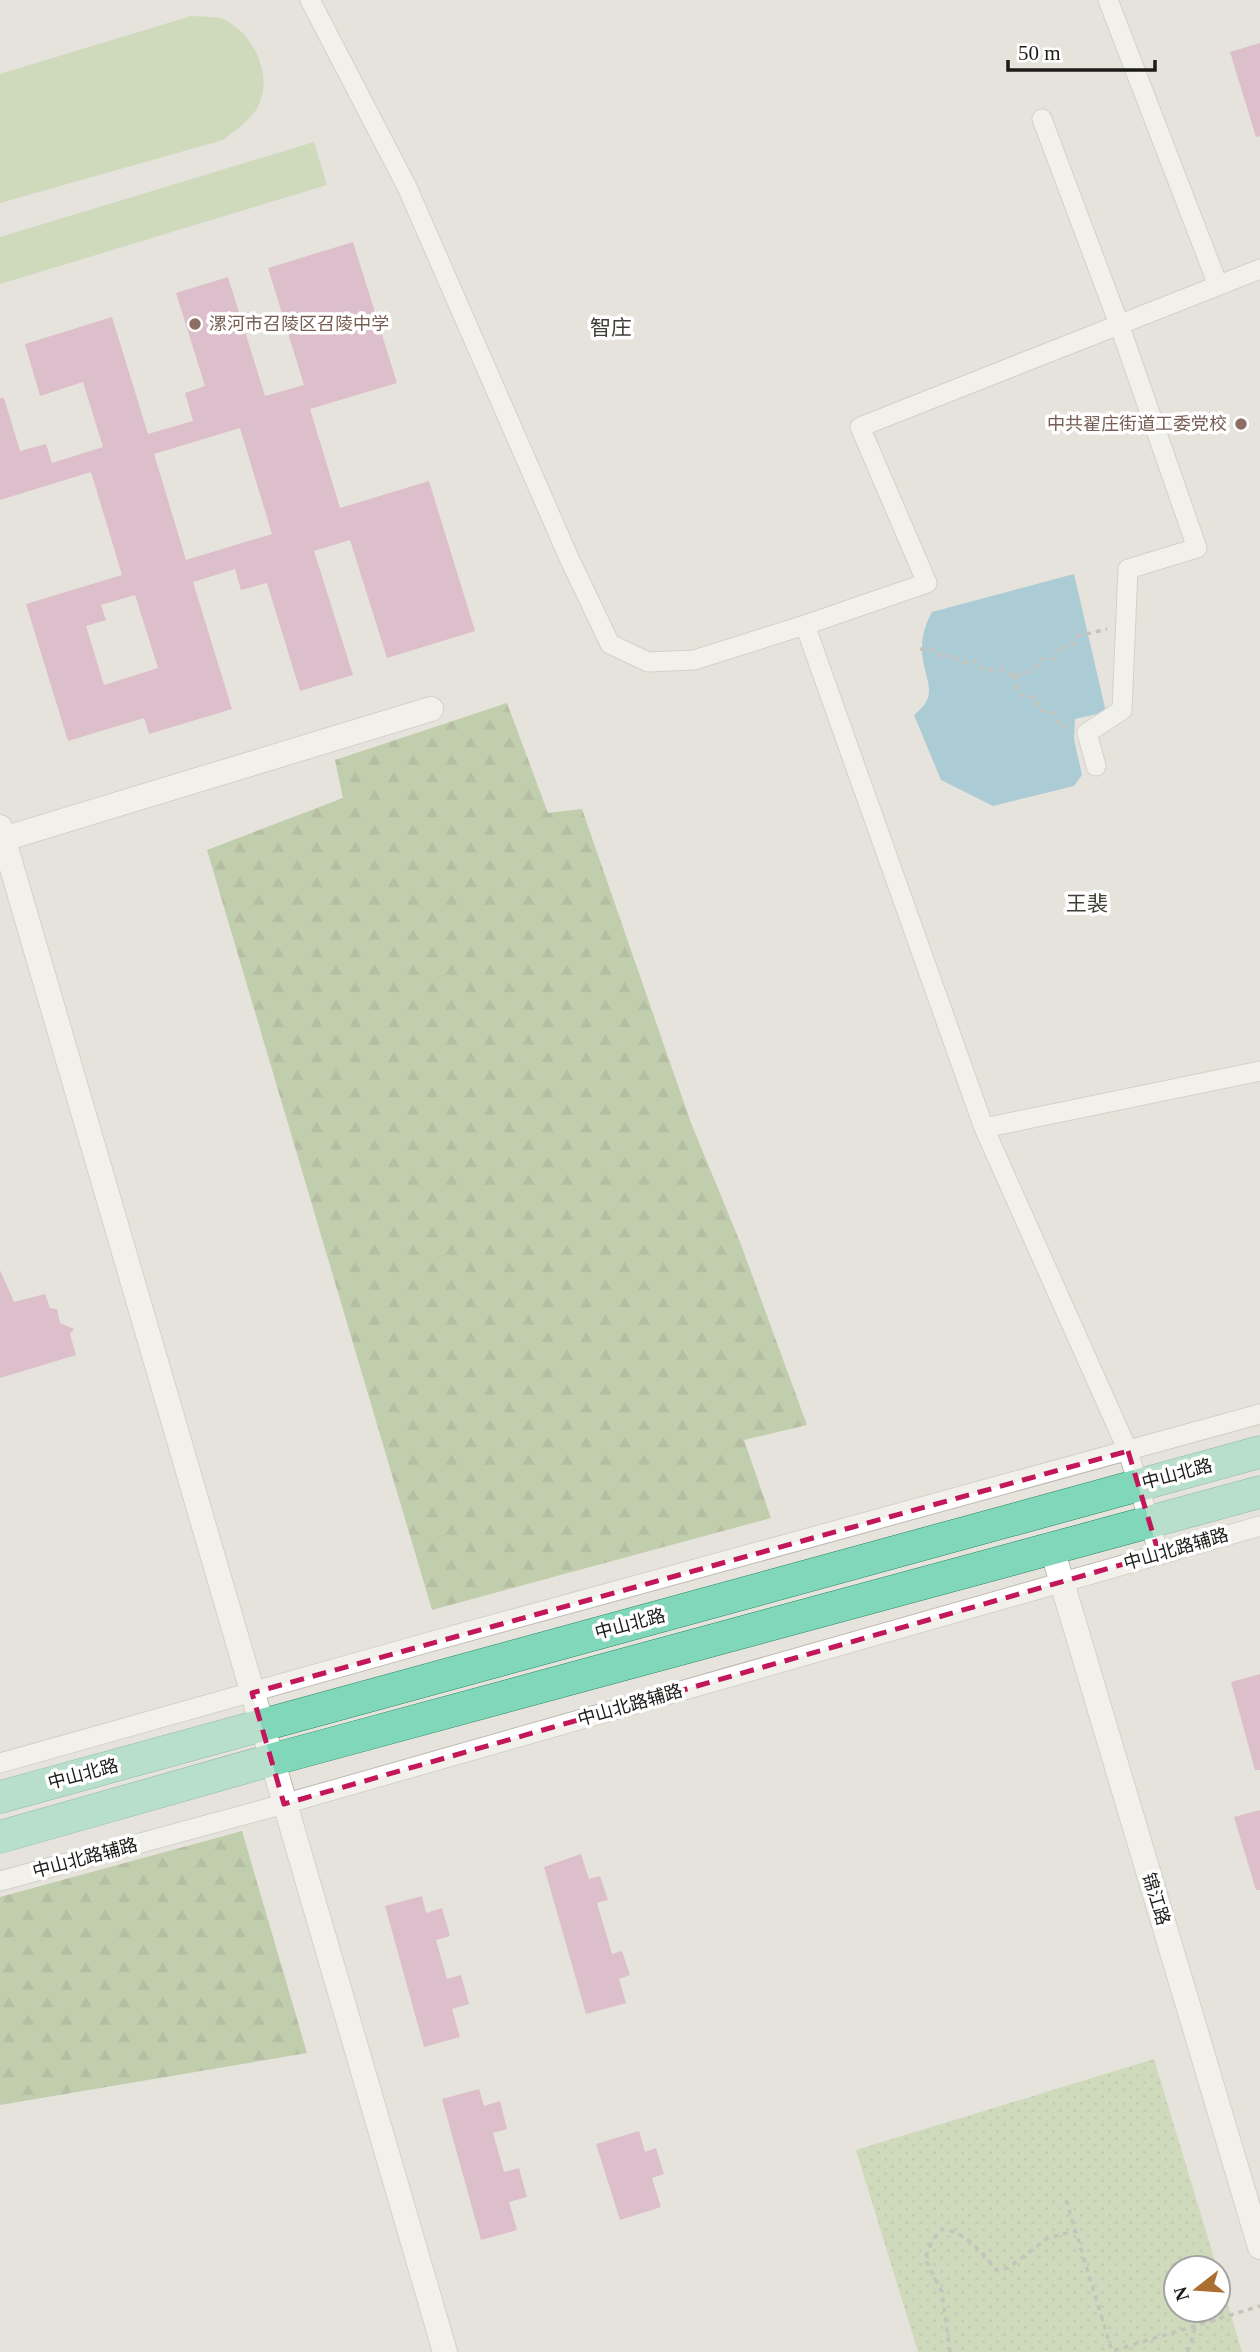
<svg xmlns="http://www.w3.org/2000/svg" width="1260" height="2352" font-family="'Times New Roman','Noto Sans SC',serif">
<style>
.grass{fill:url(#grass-dots)}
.forest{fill:url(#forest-firs)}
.garden{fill:#b2ce96}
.water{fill:#64aecf}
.building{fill:#d193b6;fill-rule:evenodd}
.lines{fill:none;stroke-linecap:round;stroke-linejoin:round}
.minor-casing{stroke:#bcbab2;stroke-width:21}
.tertiary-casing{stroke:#bcbab2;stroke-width:26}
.primary-casing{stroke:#268463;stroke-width:33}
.path{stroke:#9e9d97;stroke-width:3.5;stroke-dasharray:5 5;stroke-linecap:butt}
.minor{stroke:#fff;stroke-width:19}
.tertiary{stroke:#fff;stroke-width:24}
.primary{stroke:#80d7ba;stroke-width:32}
.marked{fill:none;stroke:#c2185b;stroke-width:5;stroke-dasharray:14 9;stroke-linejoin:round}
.education-dot{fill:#8d6e63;stroke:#fff;stroke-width:2.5}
.labels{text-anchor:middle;stroke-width:7;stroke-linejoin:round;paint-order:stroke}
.education-label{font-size:18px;fill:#785e54;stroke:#fff;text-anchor:start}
.street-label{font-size:18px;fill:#1b1b18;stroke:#fff}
.quarter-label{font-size:21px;fill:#3f3e37;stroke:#fff}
</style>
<defs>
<pattern id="grass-dots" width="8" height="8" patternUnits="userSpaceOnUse" patternTransform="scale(1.75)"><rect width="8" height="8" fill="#b2ce96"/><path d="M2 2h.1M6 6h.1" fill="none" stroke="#98b081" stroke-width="1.8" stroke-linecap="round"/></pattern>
<pattern id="forest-firs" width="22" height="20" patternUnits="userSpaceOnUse" patternTransform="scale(1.75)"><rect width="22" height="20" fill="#96b378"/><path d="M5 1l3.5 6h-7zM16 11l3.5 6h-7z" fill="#7a9161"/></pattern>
</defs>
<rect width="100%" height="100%" fill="#e5e3db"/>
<path class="grass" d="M1154 2059 1217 2268H1176V2310H1218V2272L1242 2352H918L856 2150Z"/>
<path class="forest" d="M507 703 548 813 582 809 691 1123 740 1242 807 1425 744 1440 771 1518 432 1610 207 850 343 798 335 760Z
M242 1831 307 2053 0 2105V1897Z"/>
<path class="garden" d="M191 16C201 17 215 16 223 19 252 32 272 72 260 102 254 118 237 129 223 140L0 203V74Z
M314 142 327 185 0 284V237Z"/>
<path class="water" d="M1074 574 1106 712 1075 719 1074 739 1082 775 1074 786 993 806 941 780 914 715C938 696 927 685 923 660 920 643 924 626 932 612Z"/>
<path class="building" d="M1260 43V136L1256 137 1230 52Z
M353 242 397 383 310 409 340 508 429 481 475 631 387 658 350 540 314 551 353 675 300 691 267 583 241 590 235 569 193 582 232 709 149 734 144 718 68 741 26 604 122 575 91 472 0 500V398H4L20 451 46 444 52 463 103 447 83 382 40 396 25 344 112 317 148 434 193 421 185 393 205 386 176 293 228 277 265 396 304 385 268 268ZM240 428 272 534 186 560 154 454ZM135 595 158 668 104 685 86 626 106 620 101 605Z
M0 1270 14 1302 45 1294 50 1308 57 1309 60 1323 74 1329 70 1334 76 1355 0 1378Z
M1260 1674V1770H1255L1231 1682Z
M1260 1810V1890H1256L1234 1817Z
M581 1854 589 1879 600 1876 608 1900 597 1903 612 1954 622 1951 630 1975 619 1979 626 2003 586 2014 544 1867Z
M422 1896 426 1913 442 1908 450 1936 436 1940 447 1979 461 1975 469 2004 452 2009 460 2037 424 2047 385 1906Z
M479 2089 484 2106 500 2101 507 2129 493 2133 504 2172 519 2168 527 2197 509 2202 517 2230 481 2240 442 2099Z
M639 2131 645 2152 656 2148 664 2174 652 2178 661 2207 620 2220 596 2144Z"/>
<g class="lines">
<g class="minor-casing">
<path id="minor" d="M310 0 407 187 569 558 610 644 648 662 694 660 805 625
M1108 0 1218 285
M1042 119 1119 324 1197 548 1128 569 1122 710 1087 733 1096 766
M984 1128 1260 1071
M1159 1554 1128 1451 984 1128 805 625 927 583 860 427 1260 269
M0 1763 426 1643 1260 1414
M0 1881 284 1804 1260 1526"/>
</g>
<g class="tertiary-casing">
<path id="tertiary" d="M0 827 445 2352
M0 840 431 709
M1052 1549 1260 2247"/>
</g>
<g class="primary-casing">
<path id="primary" d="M0 1797 1260 1452
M0 1837 271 1760 1260 1492"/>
</g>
<path class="path" d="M920 649 936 650 941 657 954 655 962 663 975 661 986 671 1001 669 1015 676 1033 671 1040 659H1053L1058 648 1071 647 1078 636 1107 629
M1014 675 1019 690 1024 697H1035L1039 710 1053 713 1059 725 1070 728
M1066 2200 1112 2351 1260 2306
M950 2352 942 2292 925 2259 932 2241 942 2229C967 2233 981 2251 996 2270L1008 2268 1048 2238 1075 2231
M1188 2352 1196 2325"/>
<use href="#minor" class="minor"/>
<use href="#tertiary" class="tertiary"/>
<use href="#primary" class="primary"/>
</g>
<path d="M0 0H1260V2352H0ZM1128 1451 1159 1554 284 1804 252 1693Z" fill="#e5e3db" fill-opacity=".55" fill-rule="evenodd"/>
<path class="marked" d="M1128 1451 1159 1554 284 1804 252 1693Z"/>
<g class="education-dot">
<circle cx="195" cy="324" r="7"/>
<circle cx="1241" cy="424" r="7"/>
</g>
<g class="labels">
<g class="education-label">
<text x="209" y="330">漯河市召陵区召陵中学</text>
<text x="1227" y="430" text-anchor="end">中共翟庄街道工委党校</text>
</g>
<g class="street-label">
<text transform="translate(1177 1474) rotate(-15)" y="6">中山北路</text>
<text transform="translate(1176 1549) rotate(-16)" y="6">中山北路辅路</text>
<text transform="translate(630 1624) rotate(-15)" y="6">中山北路</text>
<text transform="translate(630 1705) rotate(-16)" y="6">中山北路辅路</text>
<text transform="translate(83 1774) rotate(-15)" y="6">中山北路</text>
<text transform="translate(85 1858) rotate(-15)" y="6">中山北路辅路</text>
<text transform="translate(1156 1899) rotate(73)" y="6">锦江路</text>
</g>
<g class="quarter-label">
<text x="611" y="335">智庄</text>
<text x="1087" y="911">王裴</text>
</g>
</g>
<g transform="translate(1197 2289) rotate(253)"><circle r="33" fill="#ffffff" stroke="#a4a4a3" stroke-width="2"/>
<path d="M0-5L12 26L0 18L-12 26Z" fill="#ab7031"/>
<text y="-10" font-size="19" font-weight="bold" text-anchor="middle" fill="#1b1b18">N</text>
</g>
<path d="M1008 60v10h147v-10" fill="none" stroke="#1b1b18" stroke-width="3.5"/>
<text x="1018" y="60" font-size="21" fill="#1b1b18" stroke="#ffffff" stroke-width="5" paint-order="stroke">50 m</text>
</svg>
